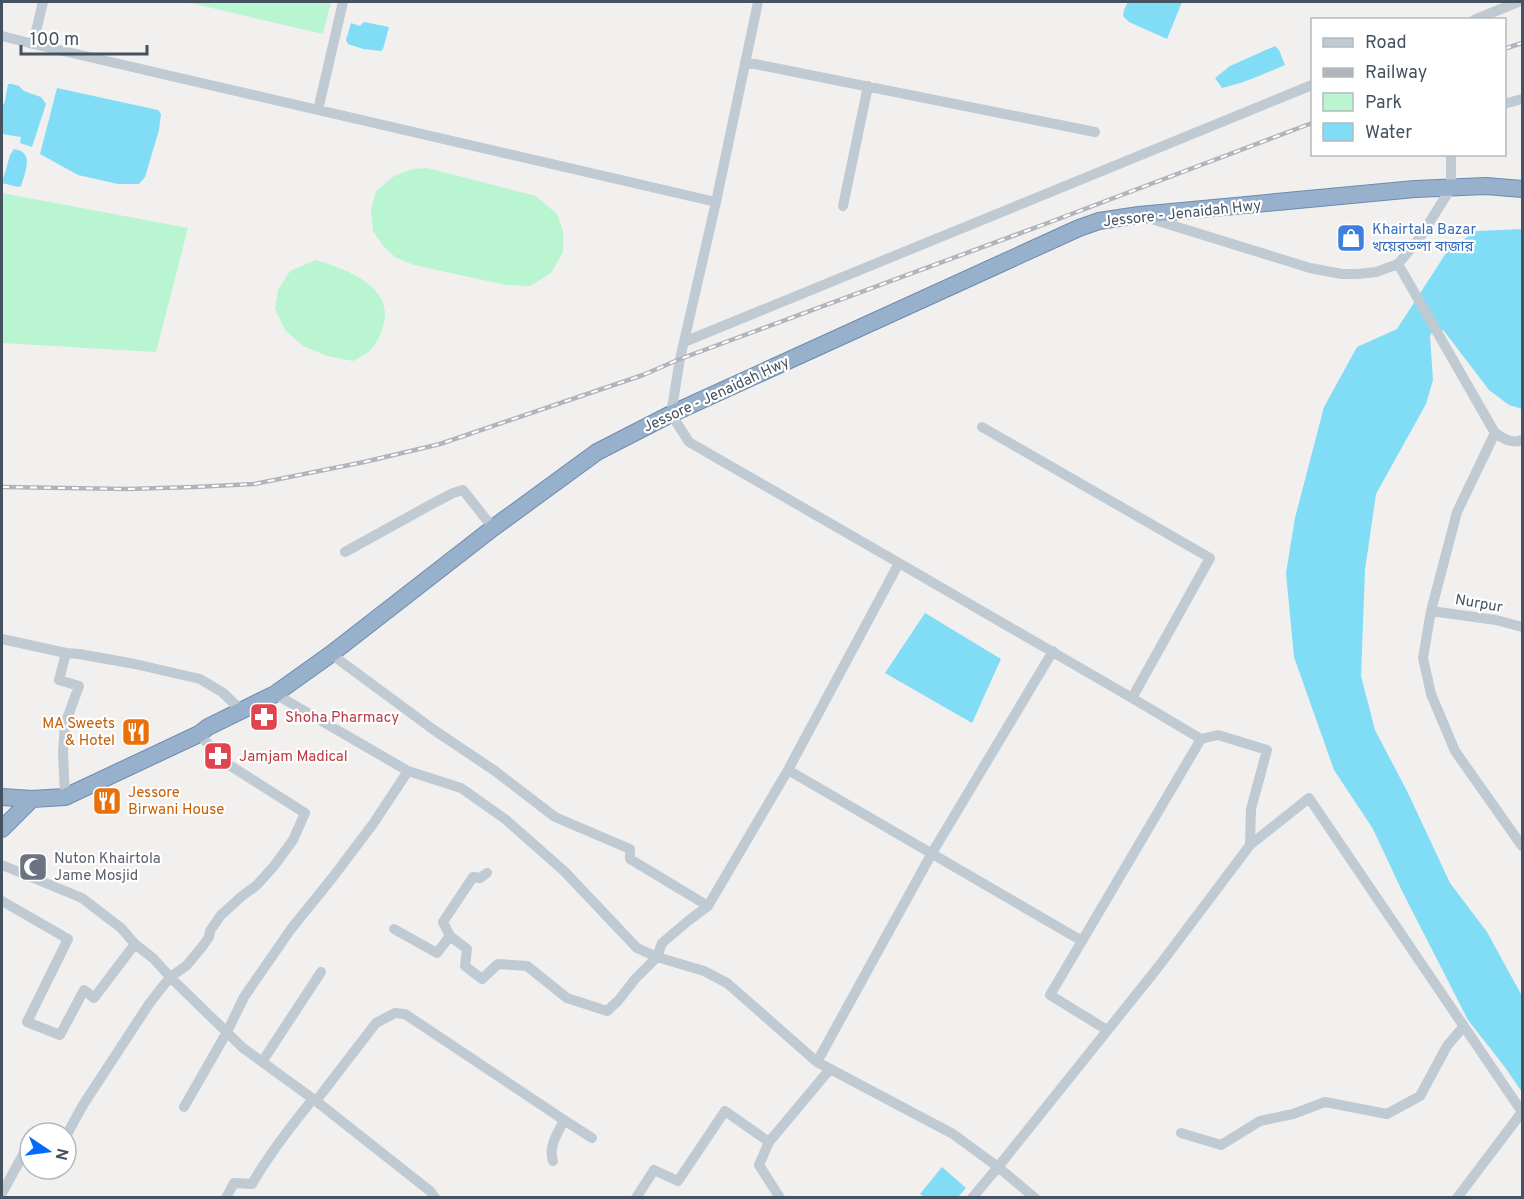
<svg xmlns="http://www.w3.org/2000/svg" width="1524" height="1199" font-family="Overpass,'Noto Sans Bengali',sans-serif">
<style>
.green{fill:#b9f5d1}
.water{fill:#81dcf6}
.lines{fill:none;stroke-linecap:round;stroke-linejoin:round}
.trunk-casing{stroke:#6d8bb0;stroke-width:18}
.minor{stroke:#bfcad3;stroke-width:10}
.trunk{stroke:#97b0cb;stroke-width:16}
.rail-casing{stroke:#b1b4bb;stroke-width:4.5}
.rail{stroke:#fff;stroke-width:2;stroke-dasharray:7;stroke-linecap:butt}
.labels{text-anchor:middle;stroke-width:4.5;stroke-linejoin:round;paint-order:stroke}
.street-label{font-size:15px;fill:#455260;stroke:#fff}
.shop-label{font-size:15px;fill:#366cbe;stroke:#fff;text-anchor:start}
.health-label{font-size:15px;fill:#be3a42;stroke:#fff;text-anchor:start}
.food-label{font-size:15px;fill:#c56008;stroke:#fff;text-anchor:end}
.worship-label{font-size:15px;fill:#5b616d;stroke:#fff;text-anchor:start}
</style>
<rect width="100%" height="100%" fill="#f2efef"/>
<path class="green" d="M186 2H331L323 34Z
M427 168 536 196 557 214 563 231V252L551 273 530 286 506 285 414 265 395 257 384 247 373 231 371 210 376 191 394 176 413 169Z
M2 193 188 228 156 352 2 343Z
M316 260C348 270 400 288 381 332 374 350 370 352 353 361L327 356 303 346 285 330 275 309 278 290 290 271Z"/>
<path class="water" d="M1128 2H1182L1167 39 1129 22 1123 16 1124 10Z
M364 22 389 27 383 49 381 51 363 49 348 44 346 40 351 23 360 26Z
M1275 46 1279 50 1285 65C1264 74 1245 83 1222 88L1215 78 1230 66Z
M8 84H12L19 86 24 91 41 97 46 104 32 147 20 143 21 137 2 134V108L5 101Z
M57 88 158 110 161 114 159 130 145 177 139 184H118L78 175 40 154Z
M14 149C35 152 25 172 21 186L18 187 2 183 10 155Z
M1522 229V409L1509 405 1489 390 1444 331 1439 329 1433 331 1430 336 1433 380 1426 404 1376 494 1365 570 1361 676 1375 730 1408 793 1450 883 1487 932 1522 996V1092L1504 1066 1468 1020 1401 889 1373 829 1334 770 1294 657 1286 573 1295 518 1324 407 1357 347 1397 329 1448 250 1476 231Z
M925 613 1001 659 972 723 885 673Z
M942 1167 966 1188 958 1197H925L920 1194Z"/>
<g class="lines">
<g class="trunk-casing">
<path id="trunk" d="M2 797 32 799
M2 829 32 799 65 797 199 734 208 727 275 694 331 654 493 528 597 452 671 414 1079 228 1099 221 1139 215 1415 189 1486 186 1522 189"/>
</g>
<path class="minor" d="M43 2 33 44 716 202
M758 2 716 202 680 359 671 414 689 442 899 563
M1474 20 1518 2
M2 36 33 44
M745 62 1095 132
M1504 104 1522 99
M318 110 343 2
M843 206 868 86
M1145 217 1310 268 1342 274H1358L1376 272 1398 264 1419 239 1451 188V154
M1398 264 1495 433C1504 439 1512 444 1522 440
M684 342 1312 85
M982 427 1210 558 1132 698 899 563 788 770 1082 941 1201 739 1132 698
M1495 433 1457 512 1431 611 1423 658 1431 694 1455 751 1522 846
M345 552 430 505 453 493 463 490 493 528
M1431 611 1496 620 1522 627
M2 639 66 653 79 654 135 664 200 679 222 692 241 710
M331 654 434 730 495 771 555 817 630 849V859L708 906 788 770
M275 694 408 771 461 788 505 819 564 871 637 948 657 957 704 971 727 983 817 1062 953 1134 998 1167 1035 1198
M65 797 63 752 65 724 79 686 59 680 66 653
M1250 845 1309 798 1522 1112 1457 1198
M2 865 82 898 121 928 135 944 154 959 170 977 243 1048 316 1101 430 1191 435 1198
M2 901 68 939 27 1022 60 1035 84 990 94 998 135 944
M394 929 437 953 450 936 467 949 465 966 482 979 498 964 527 966 567 998 607 1011 618 1001 635 979 657 957 662 943 688 921 708 906
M450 936 443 922 473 877 480 878 487 873
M1082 941 1050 995 1107 1030
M262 1062 321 972
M817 1062 932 853 1053 651
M316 1101 376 1023 395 1013 405 1014 564 1120C558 1133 548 1146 553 1161
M184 1107 227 1032 244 997 291 929 333 877 373 824 408 771
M564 1120 592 1138
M1181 1133 1221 1145 1260 1121 1293 1114 1325 1102 1387 1114 1420 1096 1447 1046 1464 1026
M66 1136 83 1105 149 1004 170 977 186 966 202 947 209 937 210 931 221 915 242 896 257 885 274 866 293 840 305 813 226 763 199 734
M769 1142 759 1165 780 1198
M2 1193 30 1142
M226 1198 234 1183 252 1184C269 1154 291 1126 313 1099
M636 1198 654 1170 678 1181 725 1111 769 1142 830 1069
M972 1198 998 1167 1159 966 1250 845 1251 809 1267 750 1218 735 1201 739"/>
<use href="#trunk" class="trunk"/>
<g class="rail-casing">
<path id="rail" d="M1504 49 1522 43
M2 487 127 489 194 487 254 484 364 462 440 444 643 375 680 359 1045 224 1312 123"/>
</g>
<use href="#rail" class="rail"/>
</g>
<defs>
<g id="shop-square" transform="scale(1.5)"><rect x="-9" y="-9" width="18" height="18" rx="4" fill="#3f7fe0" stroke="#fff"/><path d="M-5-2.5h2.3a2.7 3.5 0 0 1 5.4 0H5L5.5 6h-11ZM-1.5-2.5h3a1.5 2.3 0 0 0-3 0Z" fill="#fff"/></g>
<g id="pharmacy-square" transform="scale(1.5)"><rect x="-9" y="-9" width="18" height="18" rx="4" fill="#e0444e" stroke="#fff"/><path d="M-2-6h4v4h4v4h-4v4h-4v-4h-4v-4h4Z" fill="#fff"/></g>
<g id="restaurant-square" transform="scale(1.5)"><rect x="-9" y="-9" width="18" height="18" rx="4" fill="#e8710a" stroke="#fff"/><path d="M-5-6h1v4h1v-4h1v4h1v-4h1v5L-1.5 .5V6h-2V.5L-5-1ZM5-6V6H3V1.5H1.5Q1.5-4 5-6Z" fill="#fff"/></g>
<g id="mosque-square" transform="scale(1.5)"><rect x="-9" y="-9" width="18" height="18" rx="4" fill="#6b7280" stroke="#fff"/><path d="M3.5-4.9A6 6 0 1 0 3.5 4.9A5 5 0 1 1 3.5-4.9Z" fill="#fff"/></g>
</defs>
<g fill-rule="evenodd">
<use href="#shop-square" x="1351" y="238"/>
<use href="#pharmacy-square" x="264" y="717"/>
<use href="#restaurant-square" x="136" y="732"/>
<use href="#pharmacy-square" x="218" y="756"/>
<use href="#restaurant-square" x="107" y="801"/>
<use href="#mosque-square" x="33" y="867"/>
</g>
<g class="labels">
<g class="street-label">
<text transform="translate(1182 213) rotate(-6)" y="5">Jessore - Jenaidah Hwy</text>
<text transform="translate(716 394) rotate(-25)" y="5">Jessore - Jenaidah Hwy</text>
<text transform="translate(1479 603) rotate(10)" y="5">Nurpur</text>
</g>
<g class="shop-label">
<text x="1372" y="234">Khairtala Bazar<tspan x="1372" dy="17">খয়েরতলা বাজার</tspan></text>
</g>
<g class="health-label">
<text x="285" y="722">Shoha Pharmacy</text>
<text x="239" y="761">Jamjam Madical</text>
</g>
<g class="food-label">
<text x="115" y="728">MA Sweets<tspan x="115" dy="17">&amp; Hotel</tspan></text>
<text x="128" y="797" text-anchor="start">Jessore<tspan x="128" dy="17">Birwani House</tspan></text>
</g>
<g class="worship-label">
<text x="54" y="863">Nuton Khairtola<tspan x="54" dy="17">Jame Mosjid</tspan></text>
</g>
</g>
<rect width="1524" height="1199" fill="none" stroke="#455260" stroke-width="6"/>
<rect x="1311" y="18" width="195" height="138" fill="#ffffff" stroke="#b5babf" stroke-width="1.5"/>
<rect x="1323" y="38" width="30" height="9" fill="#bfcad3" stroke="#b5babf" stroke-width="1.5"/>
<text x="1365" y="48" font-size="18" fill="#455260">Road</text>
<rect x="1323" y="68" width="30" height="9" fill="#b1b4bb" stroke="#b5babf" stroke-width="1.5"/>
<text x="1365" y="78" font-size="18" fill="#455260">Railway</text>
<rect x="1323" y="93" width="30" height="18" fill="#b9f5d1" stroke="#b5babf" stroke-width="1.5"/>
<text x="1365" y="108" font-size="18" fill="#455260">Park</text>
<rect x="1323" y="123" width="30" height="18" fill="#81dcf6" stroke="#b5babf" stroke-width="1.5"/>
<text x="1365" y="138" font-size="18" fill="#455260">Water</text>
<g transform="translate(48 1151) rotate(103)"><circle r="28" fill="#ffffff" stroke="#b5babf" stroke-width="1.5"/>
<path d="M0-4.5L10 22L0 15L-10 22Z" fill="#0469f8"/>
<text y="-9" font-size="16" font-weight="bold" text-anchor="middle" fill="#455260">N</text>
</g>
<path d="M21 45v9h126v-9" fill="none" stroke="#455260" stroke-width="3"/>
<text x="30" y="45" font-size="18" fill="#455260" stroke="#ffffff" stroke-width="4.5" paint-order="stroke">100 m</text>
</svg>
